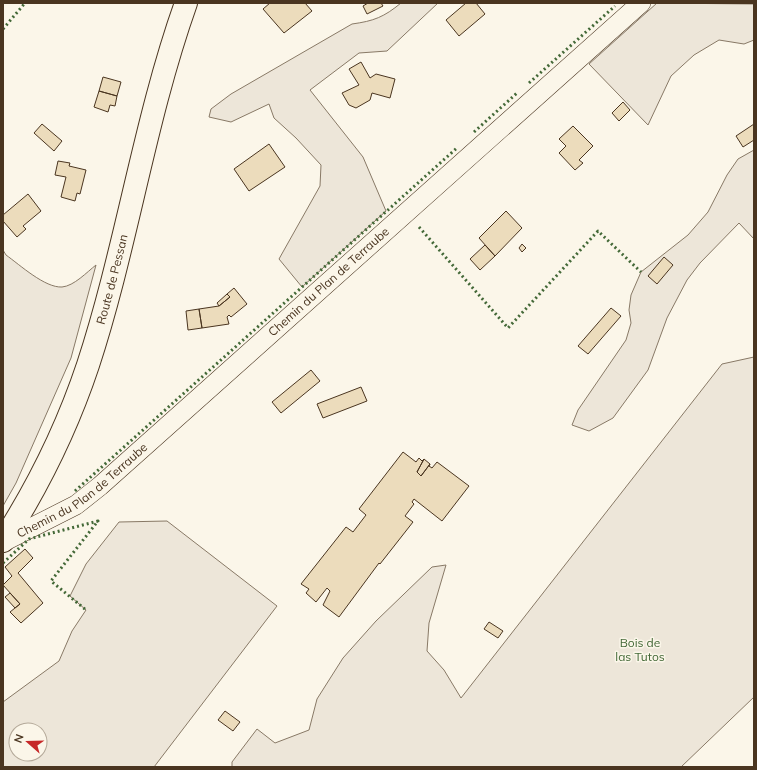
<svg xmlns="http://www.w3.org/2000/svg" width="757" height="770" font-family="Mulish,sans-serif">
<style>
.green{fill:#ede6d9;stroke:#887966;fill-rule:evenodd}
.building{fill:#ecdcbc;stroke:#4a3520}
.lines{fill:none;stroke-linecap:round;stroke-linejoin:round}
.minor-casing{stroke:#4a3520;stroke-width:20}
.major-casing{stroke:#4a3520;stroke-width:24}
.minor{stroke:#fbf6e9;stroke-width:19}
.major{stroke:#fbf6e9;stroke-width:22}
.hedge{stroke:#436837;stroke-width:3;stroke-dasharray:2 3;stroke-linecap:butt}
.labels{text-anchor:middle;stroke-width:3;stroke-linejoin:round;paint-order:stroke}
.street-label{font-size:12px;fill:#4a3520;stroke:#fbf6e9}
.park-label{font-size:12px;fill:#436837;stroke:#fbf6e9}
</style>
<rect width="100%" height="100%" fill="#fbf6e9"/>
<path class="green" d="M401 3H438L387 51 359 53 310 90 363 157 386 211 302 287 279 259 320 186 321 165 296 138 274 118 269 104 231 122 209 117 211 109 231 94 352 24C374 21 384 17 401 3Z
M657 3 754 4V40L744 44 719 40 694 55 671 76 648 125 589 64Z
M754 150V239L739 223 700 263 687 280 667 318 648 370 613 418 589 431 572 425 578 410 626 340 631 323 629 310 631 295 641 272 688 235 708 212 727 175 738 159Z
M3 250 6 255C20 265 45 288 62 287 74 286 87 272 96 265L71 358 16 483 3 506Z
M754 357V697L681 767H232V762L257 729 275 743 309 730 317 699 343 658 376 621 432 567 446 565 429 623 427 651 444 670 461 698 722 364Z
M167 521 277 606 154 767H3V702L59 661 72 631 86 610 70 596 86 564 119 522ZM16 730H40V754H16Z"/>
<path class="building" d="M270 3H305L312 11 284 33 263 9Z
M368 3H381L383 6 367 14 363 6Z
M466 3H476L485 14 459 36 446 20Z
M361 62 370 78 376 74 395 79 390 98 372 93 370 100 356 108 349 105 342 93 359 85 349 69Z
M103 77 121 82 117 96 99 91Z
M99 91 117 96 115 106 110 105 108 112 94 107Z
M623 102 630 110 619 121 612 113Z
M42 124 62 141 54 151 34 133Z
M754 124V140L743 147 736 136Z
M573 126 593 146 579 160 583 163 575 170 559 153 566 146 559 139Z
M269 144 285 167 249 191 234 169Z
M58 161 70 163 69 166 86 170 80 194 77 193 75 201 61 197 66 177 55 175Z
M28 194 41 211 23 226 26 229 17 237 3 221V215Z
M506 211 522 228 495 256 479 238Z
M522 244 526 248 522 252 519 248Z
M485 245 495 256 480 270 470 259Z
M664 257 673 265 657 284 648 276Z
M234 288 247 304 231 317 229 315 227 317 229 324 202 328 199 309 219 306 230 297 227 294Z
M227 294 230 297 219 306 217 303Z
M611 308 621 316 588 354 578 346Z
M199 309 202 328 188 330 186 311Z
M311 370 320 381 281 413 272 402Z
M361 387 367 401 323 418 317 404Z
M403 452 416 462 419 458 422 461 424 459 417 472 421 476 430 464 429 466 432 468 437 462 469 486 442 521 414 499 412 502 414 504 405 516 413 522 380 564 379 563 339 617 323 605 330 591 327 588 316 602 306 593 309 589 301 584 346 527 353 532 366 515 359 509Z
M424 459 430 464 421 476 417 472Z
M25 549 33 558 18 573 43 603 21 623 10 612 20 604 3 585 12 576 5 567Z
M10 593 20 604 15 608 5 597Z
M489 622 503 631 498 638 484 629Z
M225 711 240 722 233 731 218 720Z"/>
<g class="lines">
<g class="minor-casing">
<g id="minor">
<path id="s1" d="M3 542 76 505 100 486 641 3"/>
</g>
</g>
<g class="major-casing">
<g id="major">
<path id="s2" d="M3 541C39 485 67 428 88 365 127 246 144 121 186 3"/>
</g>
</g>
<use href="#minor" class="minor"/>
<use href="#major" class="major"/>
<path class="hedge" d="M3 29 25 3
M529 83 615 6
M474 132 517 93
M419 227 508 328 598 231 641 272
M75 491 458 147
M3 563 29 539 98 521 51 581 86 610"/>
</g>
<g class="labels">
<g class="street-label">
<text dy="4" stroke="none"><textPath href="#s2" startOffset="285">Route de Pessan</textPath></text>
<text dy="4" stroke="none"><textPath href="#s1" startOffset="419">Chemin du Plan de Terraube</textPath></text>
<text dy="4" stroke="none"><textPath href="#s1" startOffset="95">Chemin du Plan de Terraube</textPath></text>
</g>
<g class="park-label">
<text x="640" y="647">Bois de<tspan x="640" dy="14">las Tutos</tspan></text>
</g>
</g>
<rect width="757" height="770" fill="none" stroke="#4a3520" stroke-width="8"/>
<g transform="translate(28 742) rotate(290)"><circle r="19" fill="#fbf6e9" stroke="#b4a999"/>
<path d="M0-3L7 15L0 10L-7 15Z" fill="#c62828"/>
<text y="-6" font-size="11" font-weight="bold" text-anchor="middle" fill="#4a3520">N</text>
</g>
</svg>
